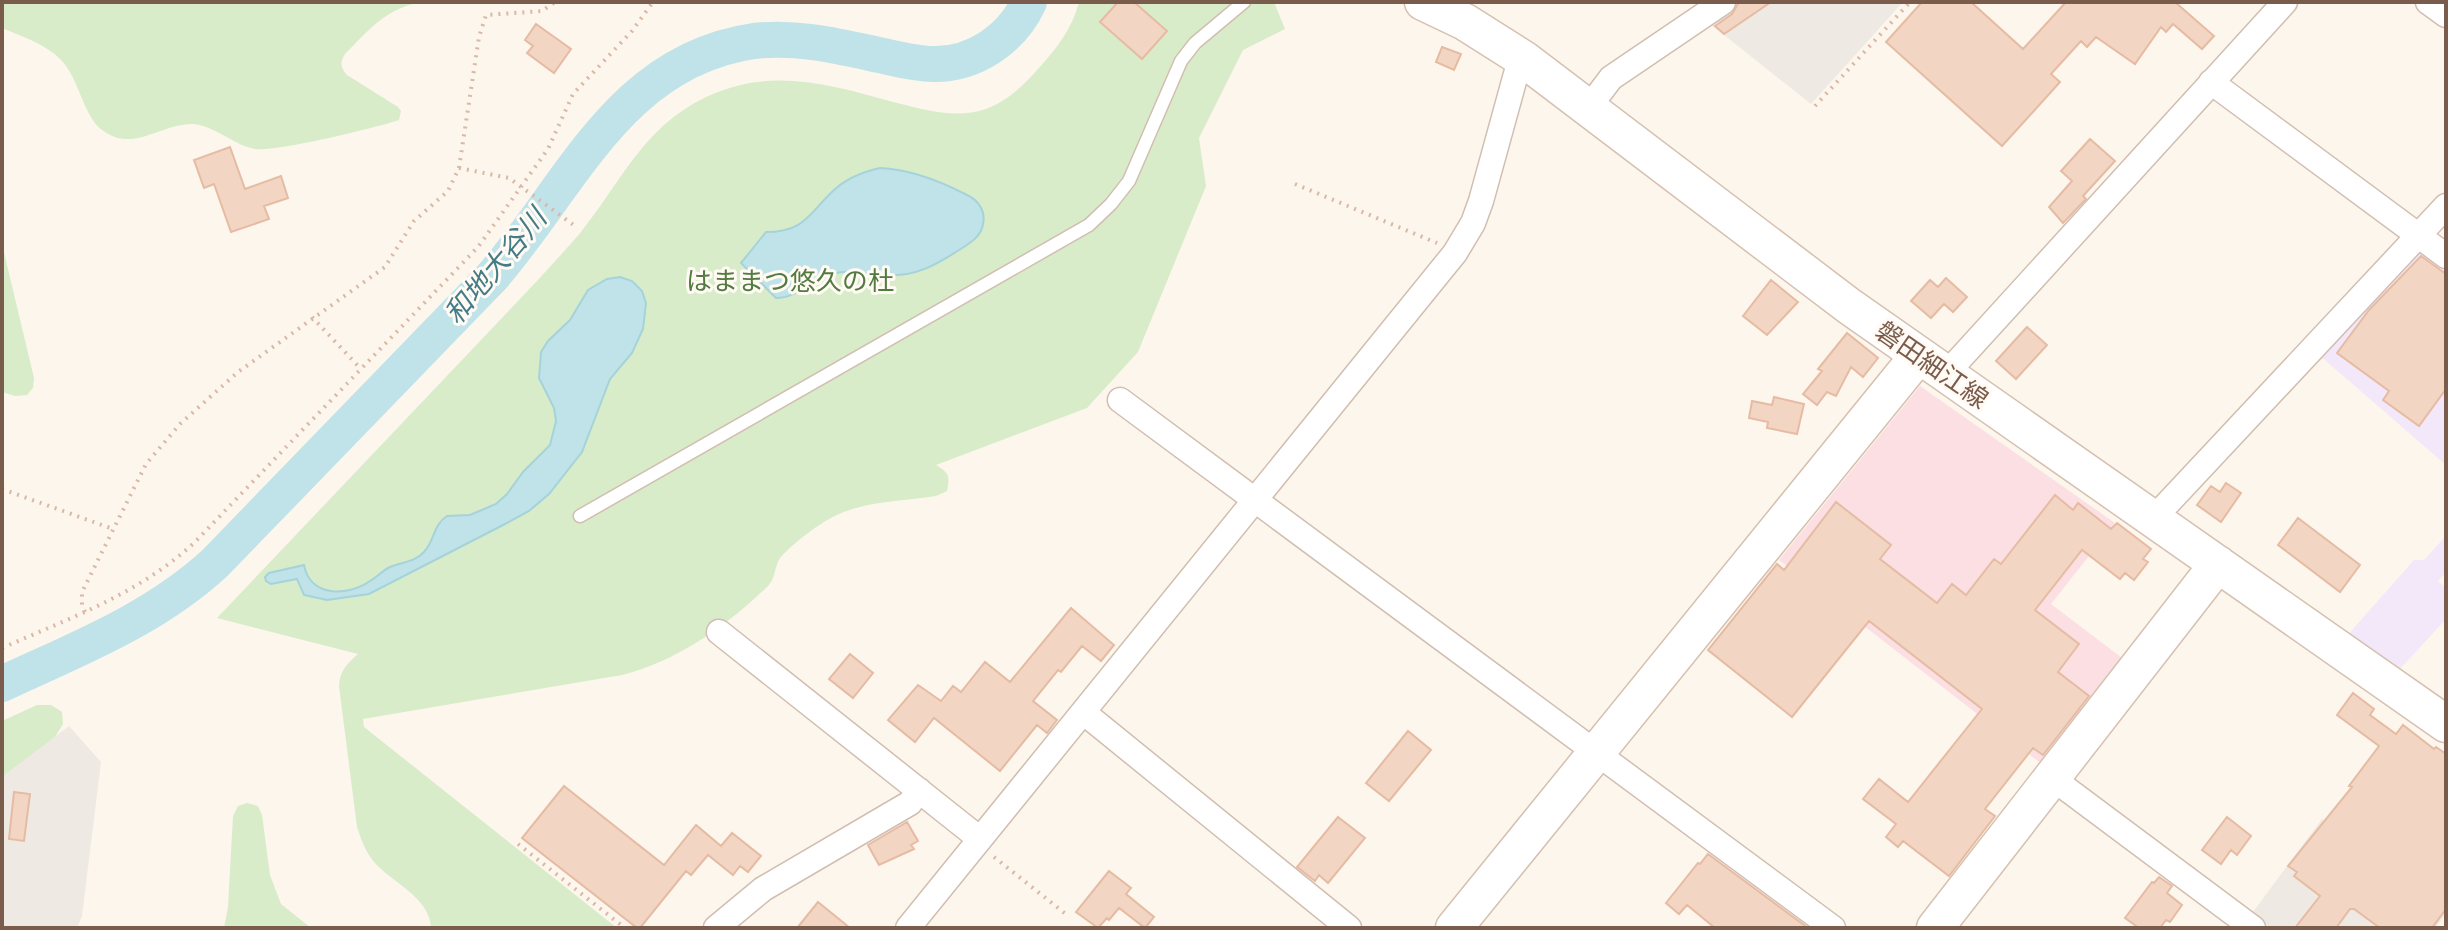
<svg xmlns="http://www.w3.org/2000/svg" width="2448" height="930" font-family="'Nunito Sans','Noto Sans JP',sans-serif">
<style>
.industrial{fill:#efe9e4}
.education{fill:#f3e8fa}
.medical{fill:#fbdfe3}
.green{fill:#d8ecc9}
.water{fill:#bfe3e8;stroke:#a5d3da;stroke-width:2}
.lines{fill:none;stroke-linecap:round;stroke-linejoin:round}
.river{stroke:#bfe3e8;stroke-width:36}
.building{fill:#f3d5c3;stroke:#e6bba3;stroke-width:2}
.lane-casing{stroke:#d1beb0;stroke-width:15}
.street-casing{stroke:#d1beb0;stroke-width:27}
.secondary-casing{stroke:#d6c0b0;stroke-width:39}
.path{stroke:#d9b8a5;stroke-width:4;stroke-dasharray:2 6;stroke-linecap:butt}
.lane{stroke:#fff;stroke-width:12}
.street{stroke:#fff;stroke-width:24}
.secondary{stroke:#fff;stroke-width:36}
.labels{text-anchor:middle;stroke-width:6;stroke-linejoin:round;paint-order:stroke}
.park-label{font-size:26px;fill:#537a41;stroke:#fffaf3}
.street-label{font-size:26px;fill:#7a5c4d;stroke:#fffaf3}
.water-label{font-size:28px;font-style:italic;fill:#437c86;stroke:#fffaf3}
</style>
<rect width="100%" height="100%" fill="#fdf6ec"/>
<path class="industrial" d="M1739 2H1903L1811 104 1709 23Z
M69 726 101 762 82 916 77 928H2V777Z
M2446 807V914L2435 928H2266L2250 916 2322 819 2351 840Z"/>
<path class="education" d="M2422 252 2446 270V465L2318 354 2413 253Z
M2446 536V572L2438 581 2446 588V619L2397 672 2346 637 2414 560H2424Z"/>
<path class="medical" d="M1920 386 2115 523 2051 604 2130 664 2048 769 1779 560Z"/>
<path class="green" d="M2 2H420C384 10 370 29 345 54 340 62 340 67 347 75L398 107 401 111 399 120C375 128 276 152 255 149 233 145 216 126 193 124 162 123 135 152 105 132 83 119 80 79 61 60 46 44 21 36 2 28Z
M1079 2H1274L1285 29 1243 50 1199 138 1206 186 1138 352 1087 408 936 465C949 473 950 475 947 491L936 496C905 501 868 501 839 514 822 521 792 544 780 558 774 567 776 578 768 586 728 625 676 662 622 675L363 719 364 727 617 928H431C430 897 392 883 374 862 365 851 361 839 357 827L339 686C340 670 347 664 358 654L217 618 536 282C551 265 567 249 581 232 624 178 645 123 713 94 775 67 835 86 897 103 926 110 956 119 986 109 1007 101 1024 85 1038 69 1057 48 1072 29 1079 2Z
M2 244 34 378 33 388 27 395 15 396 2 392Z
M37 705H51L62 712 63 724 55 737 2 777V721Z
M247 803 258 806 262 815 270 875 281 904 311 928H224L228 907 233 816 238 806Z"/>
<path class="water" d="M880 168C911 169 940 181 967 195 978 200 986 211 983 224 981 237 970 243 959 250 936 265 915 277 886 275 867 274 850 269 832 274 812 280 797 298 776 298L741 263 766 232C805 232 809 213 834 190 847 178 862 172 880 168Z
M620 277 632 281 642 291 646 303 643 329 632 353 610 379 582 452 549 494 529 511 505 524 369 594 327 600 304 595 297 579 271 584 266 581 265 577 269 573 304 565C310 597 347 597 370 581 377 577 382 571 390 567 402 562 415 562 424 552 435 540 433 525 447 516L470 515 496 504 507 494 523 472 550 445 556 421 554 408 539 378 541 352 548 341 570 320 588 290 607 279Z"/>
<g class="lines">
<path class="river" d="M2 684C77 649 153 620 215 563L492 277C571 186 620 60 754 41 797 36 838 46 879 55 897 59 915 64 933 64 974 65 1012 39 1029 2"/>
</g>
<path class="building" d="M1118 2H1134L1167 31 1142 59 1100 22Z
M1739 2H1771L1724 34 1715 26 1732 14Z
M1922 2H1971L2023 49 2066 2H2175L2214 36 2202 49 2173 24 2166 32 2161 27 2135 64 2096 37 2087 47 2081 41 2051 74 2060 82 2002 146 1886 42Z
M536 24 571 49 554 73 527 53 533 46 525 40Z
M1442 47 1461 54 1454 70 1436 62Z
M2090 139 2115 161 2083 196 2086 199 2063 223 2049 207 2072 181 2061 171Z
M230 147 245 189 281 176 288 198 264 206 269 219 231 232 214 184 204 188 194 160Z
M2421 256 2446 274V389L2419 426 2383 400 2389 391 2337 353 2369 310Z
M1946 278 1967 297 1953 312 1944 304 1931 318 1911 301 1930 280 1938 287Z
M1771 280 1798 302 1767 335 1743 316Z
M2027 327 2047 345 2016 379 1996 361Z
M1847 333 1878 358 1863 377 1851 367 1836 396 1827 392 1817 405 1803 394 1822 371 1818 369Z
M1774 397 1804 404 1797 434 1767 428 1768 422 1749 418 1752 401 1772 405Z
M2226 483 2241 493 2221 522 2197 505 2211 486 2220 492Z
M2055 495 2073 510 2078 503 2111 529 2117 523 2151 549 2143 559 2148 562 2134 580 2125 573 2120 579 2082 550 2035 610 2079 644 2058 672 2089 696 2043 755 2033 748 1985 809 1995 816 1949 876 1903 841 1898 847 1886 837 1896 824 1863 799 1879 779 1908 802 1982 709 1869 621 1792 717 1708 650 1777 564 1784 570 1836 502 1891 545 1880 559 1937 603 1952 584 1966 595 1994 559 2001 564Z
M2298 518 2360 565 2340 592 2278 545Z
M1071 608 1114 645 1101 661 1082 646 1061 672 1058 670 1033 701 1057 720 1047 733 1037 725 1000 771 934 718 915 742 888 720 918 685 941 701 953 686 961 692 985 662 1010 682Z
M850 654 873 673 853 698 829 679Z
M2353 693 2374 709 2370 715 2396 734 2403 725 2434 749 2436 747 2446 754V909L2432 928H2380L2354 909H2350L2336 928H2295L2320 896 2294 876 2297 872 2288 866 2352 787 2349 786 2379 746 2337 715Z
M1408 731 1431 750 1389 801 1366 783Z
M564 786 664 865 696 825 721 846 732 833 761 856 748 872 740 866 733 875 708 855 691 875 686 871 640 928H637L522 838Z
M14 792 30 794 24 841 9 839Z
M1338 817 1365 838 1328 883 1319 875 1315 881 1297 867Z
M2227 817 2251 836 2237 855 2231 850 2221 864 2202 850Z
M907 822 918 841 911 845 914 849 879 865 868 845Z
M1708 854 1808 928H1715L1687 905 1679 914 1666 903 1698 863 1700 864Z
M1109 871 1131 888 1126 894 1154 917 1145 928 1119 908 1109 920 1107 918 1098 928 1076 912Z
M2159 877 2172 886 2167 893 2182 905 2170 922 2166 920 2160 928H2139L2125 918 2152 882 2154 883Z
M818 902 850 928H797Z"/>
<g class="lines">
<g class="lane-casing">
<path id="lane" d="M580 516 1089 225 1111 204 1129 181 1181 61 1195 43 1244 2"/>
</g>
<g class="street-casing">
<path id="street" d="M2428 2 2446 15
M2211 82 2446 256
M1589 107 1611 78 1723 2
M1946 374 2285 2
M1120 400 1833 928
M2153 519 2446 206
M719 632 980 839
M1083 712 1349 928
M2052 778 2253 928
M716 928 763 889 910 803 919 790
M908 928 1455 253 1473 223 1481 201 1516 74 1525 60"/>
</g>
<g class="secondary-casing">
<path id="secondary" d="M1423 2 1465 22 1525 60 1849 306 2446 724
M1454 928 1919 355
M1935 928 2218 564"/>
</g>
<path class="path" d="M1815 106 1910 2
M459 168 509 178 575 226
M1295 184 1437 243
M312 317 360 368
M2 489 113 529
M85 612 82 605V592L146 464 180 424 238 372 385 267 414 221 448 191 459 168 479 37 486 15 542 11 555 2
M2 648C70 618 139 594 195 542L478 247 548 149 573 94 632 31 653 2
M518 844 625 928
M994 857 1067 915"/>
<use href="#lane" class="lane"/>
<use href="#street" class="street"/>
<use href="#secondary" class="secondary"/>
</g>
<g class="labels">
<g class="park-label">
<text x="790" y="290">はままつ悠久の杜</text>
</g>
<g class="street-label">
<text transform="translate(1932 365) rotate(35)" y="9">磐田細江線</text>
</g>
<g class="water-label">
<text transform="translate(495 266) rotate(-50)" y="10">和地大谷川</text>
</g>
</g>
<rect width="2448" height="930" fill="none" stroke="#7a5c4d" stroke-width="8"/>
</svg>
